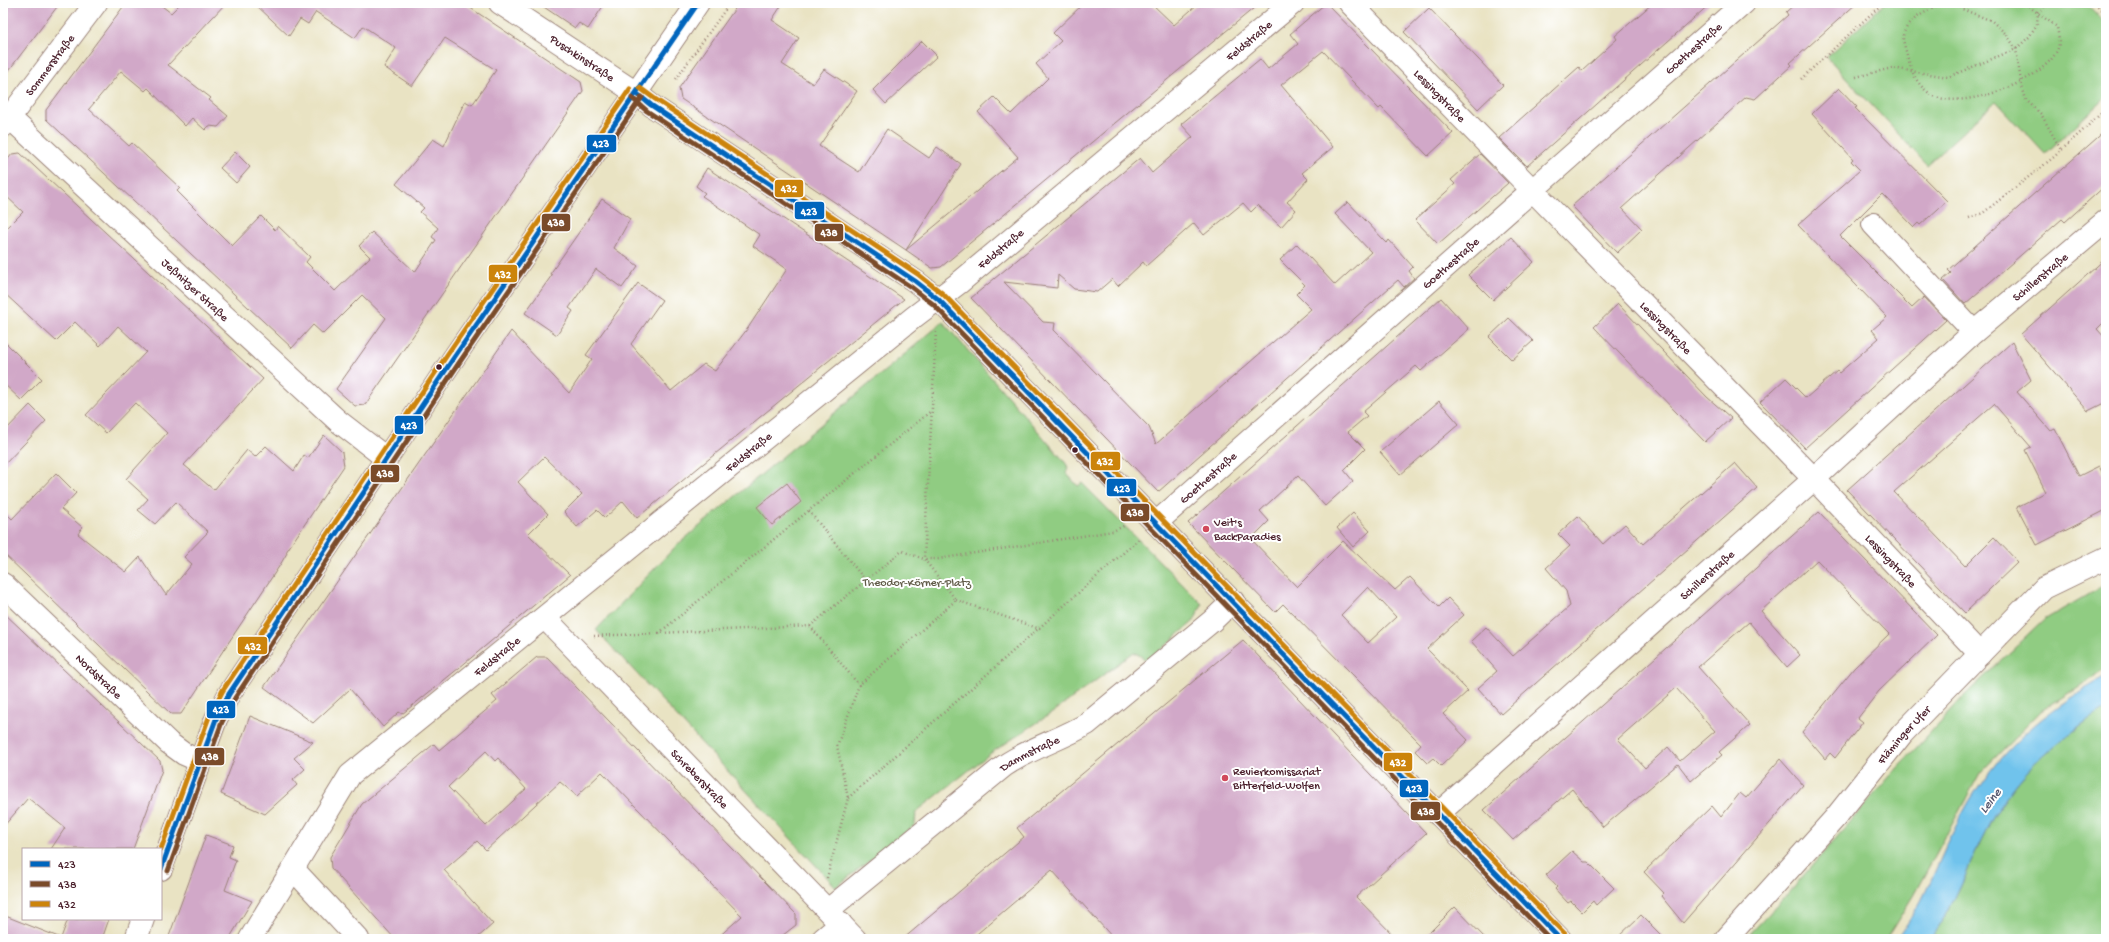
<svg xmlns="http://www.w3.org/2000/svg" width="2109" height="942" font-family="'Gochi Hand',sans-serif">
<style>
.green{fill:#90cc82;stroke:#6d7656}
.water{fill:#70c3ec;stroke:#5d718c}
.building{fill:#d1a8c8;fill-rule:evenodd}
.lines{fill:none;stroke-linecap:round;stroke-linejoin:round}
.street-casing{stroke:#9a8177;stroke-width:24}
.secondary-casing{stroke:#9a8177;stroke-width:24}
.path{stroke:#9a8177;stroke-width:2.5;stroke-dasharray:1 3;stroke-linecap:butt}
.street{stroke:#fff;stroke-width:22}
.secondary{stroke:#fff;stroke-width:22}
.bus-1-casing{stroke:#fff;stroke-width:8}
.bus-2-casing{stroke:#fff;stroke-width:8}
.bus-3-casing{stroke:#fff;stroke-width:8}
.bus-1{stroke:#0065bd;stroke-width:5}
.bus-2{stroke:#7a4b2a;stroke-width:5}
.bus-3{stroke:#cc840b;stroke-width:5}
.bus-dot{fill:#4a1f2b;stroke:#fff;stroke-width:1.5}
.poi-dot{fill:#d1495b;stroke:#fff;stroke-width:1.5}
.labels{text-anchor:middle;stroke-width:4;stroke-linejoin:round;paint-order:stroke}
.street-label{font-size:12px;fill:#4a1f2b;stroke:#fff}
.poi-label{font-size:12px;fill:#4a1f2b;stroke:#fff;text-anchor:start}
.park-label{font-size:12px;fill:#625c49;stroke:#fff}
.water-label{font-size:13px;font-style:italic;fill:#57586f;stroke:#fff}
.line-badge{stroke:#fff;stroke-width:1.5}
.badge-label{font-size:11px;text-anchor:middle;font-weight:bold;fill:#fff}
</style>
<rect width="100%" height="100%" fill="#fff"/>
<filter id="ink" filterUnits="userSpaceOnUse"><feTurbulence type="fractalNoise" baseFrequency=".025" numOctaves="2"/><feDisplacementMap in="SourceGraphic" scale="8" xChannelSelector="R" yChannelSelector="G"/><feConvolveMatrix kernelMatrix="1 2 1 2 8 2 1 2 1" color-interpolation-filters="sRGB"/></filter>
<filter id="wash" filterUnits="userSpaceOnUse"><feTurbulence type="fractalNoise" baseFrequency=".012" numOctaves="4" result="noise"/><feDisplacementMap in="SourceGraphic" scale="16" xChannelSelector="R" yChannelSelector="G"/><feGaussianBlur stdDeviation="0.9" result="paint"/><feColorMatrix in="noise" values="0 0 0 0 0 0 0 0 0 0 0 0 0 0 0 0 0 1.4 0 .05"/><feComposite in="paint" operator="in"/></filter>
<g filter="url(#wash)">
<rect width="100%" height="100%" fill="#e9e3c3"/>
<path class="green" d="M1885 3H2086L2106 24V97L2045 154 1996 101 1927 165 1827 57Z
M943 322 1064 461 1069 468 1066 473 1078 486 1082 483 1202 604 1194 621 1148 661 1134 652 1055 711 991 753 916 812 915 825 836 887 596 630 676 546Z
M2106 584V669L2041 711 1980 773 1913 896 1886 939H1745L1783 899 1891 775 1966 694 2044 620Z
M2106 710V939H1930C1936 930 1943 920 1948 911 1967 876 1979 837 2001 805 2029 763 2063 736 2106 710Z"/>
<path class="water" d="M2106 677V710C2063 736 2029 763 2001 805 1979 837 1967 876 1948 911 1943 920 1936 930 1930 939H1897C1906 925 1917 910 1924 895 1941 860 1955 822 1977 789 2009 741 2055 704 2106 677Z"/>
<g id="blocks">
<path class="building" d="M3 3H60L3 78Z
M126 3H158L171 13 181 3H226L168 65 211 98 209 100 228 116 218 127 209 126 205 130 192 118 185 126 148 88 145 91 121 71 89 109 129 146 132 143 180 188 177 191 232 246 261 216 275 230 278 226 310 257 306 262 335 291 370 257 359 246 372 232 415 272 436 240 432 237 438 228 420 212 424 208 396 184 433 139 444 146 465 101 472 105 496 70 445 38 412 86 384 67 396 48 363 26 355 38 316 12 308 24 300 19 289 36 254 3H463L581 82 583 91 365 405 355 406 336 389 386 318 362 295 323 334 313 325 292 348 46 119V110Z
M538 3H605L588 29 579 23 575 28Z
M739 3H783L772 20 799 38 782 64 813 84 824 69 857 91 819 146 859 172 887 129 929 158 937 147 961 164 906 250 681 99 679 88Z
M1084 3H1151L1174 25 1199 3H1260L941 267 932 268 906 250 1018 157 978 112 994 97 1011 114 1038 88 1048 78 1036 64 1061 41 1053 33Z
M1326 3 1453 133 1428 156 1381 107 1379 109 1323 51 1281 85 1333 147 1302 173 1308 179 1287 202 1296 210 1281 227 1258 205 1251 212 1243 203 1204 235 1194 223 1146 266 1143 262 1118 286 1112 279 1097 292 1074 289 1058 275 1057 288 1004 282 1043 322 1055 323 1054 330 1149 427 1156 444 1311 309 1296 294 1305 285 1280 260 1297 244 1335 285 1371 252 1335 214 1348 202 1384 240 1387 243 1389 240 1413 267 1409 271 1414 278 1404 287 1398 280 1158 492 971 298 1140 158 1152 173 1193 137 1181 124 1260 59 1268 69 1298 44 1290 34Z
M1653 3H1711L1527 166 1499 138 1579 67 1582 71 1617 39 1615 36Z
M1796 3H1857L1790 63 1792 65 1755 99 1746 97 1622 208 1642 229 1617 253 1572 206 1788 15 1786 12Z
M1429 8 1503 85 1478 109 1404 32Z
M922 41 937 56 886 104 873 90Z
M1839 88 1857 107 1855 108 1947 201 1920 225 1918 223 1914 227 1882 194 1840 236 1912 308 1924 297 1946 320 1805 448 1760 402 1786 378 1806 398 1837 371 1839 373 1879 338 1872 330 1887 317 1798 225 1860 170 1851 161 1853 159 1812 114Z
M2106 130V185L2065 222 2062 219 1965 304 1943 280 1951 273 1948 270Z
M235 152 250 167 236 183 220 168Z
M20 153 263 379 184 465 214 490 247 450 255 457 266 446 294 471 304 455 308 458 324 435 342 452 344 466 286 552 287 553 280 565 181 714H171L3 553V510L12 519 56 473 76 493 61 509 82 527 78 534 126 572 140 557 166 595 192 564 184 557 208 532 176 502 155 524 138 510 148 499 126 479 167 433 135 403 106 433 86 415 146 352 118 326 100 346 75 322 56 341 3 292V232L23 212 3 193V166L12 154Z
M1480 154 1508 183 1438 244 1415 220 1455 184 1451 180Z
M707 168 904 299 637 518 623 501 605 518 597 510 577 527 564 512 582 494 544 457 518 482 548 514 528 534 570 575 459 668 402 714 399 712 383 727 350 689 313 723 264 687 511 331 569 393 592 359 586 355 638 283 662 300 631 344 671 391 704 364 715 371 748 328 787 269 753 246 760 235 702 196 705 193 696 186Z
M602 199 630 219 614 248 638 266 622 288 596 269 569 308 573 311 557 335 525 313 552 275 550 274Z
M1511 237 1534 262 1493 300 1468 275Z
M2106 258V320L2097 329 2106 339V402L2088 411 2021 334Z
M1441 298 1469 329 1421 371 1416 366 1363 412 1367 416 1348 432 1365 449 1344 470 1353 481 1325 506 1298 476 1260 511 1269 521 1251 539 1297 587 1343 541 1395 590 1410 577 1439 607 1448 598 1464 615 1427 649 1468 691 1443 714 1468 740 1441 766 1433 758 1427 763 1415 751 1421 744 1283 604 1275 612 1188 523ZM1368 587 1396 617 1368 643 1341 615Z
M1618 304 1707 397 1731 418 1705 442 1594 327Z
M1509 318 1533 341 1512 360 1489 337Z
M3 340 42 379 21 400 3 383Z
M2012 342 2031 380 2017 392 2051 431 2055 429 2079 476 2099 466 2106 480V510L2037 545 2017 507 2046 492 2025 450 2031 447 1994 404 1894 492 1965 566 1994 537 2018 562 1965 613 1847 490Z
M1439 401 1459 424 1400 475 1380 452Z
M30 405 46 421 3 466V433Z
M1735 463 1757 488 1501 714 1478 688 1497 671 1471 641 1486 627 1513 656 1570 606 1566 591 1546 568 1570 546 1558 534 1578 516 1603 544 1625 524 1643 544Z
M787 483 801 502 772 525 757 507Z
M1819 512 1937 635 1879 691 1858 718 1863 722 1835 758 1830 753 1825 759 1802 732 1854 668 1889 634 1817 560 1761 611 1800 655 1787 667 1749 622 1698 667 1750 725 1719 752 1722 755 1691 781 1678 764 1603 827 1572 789 1513 840 1484 810ZM1676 688 1715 731 1680 761 1668 747 1645 768 1618 739Z
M1353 513 1370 531 1353 547 1337 528Z
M3 612 160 761 162 770 133 849H51L65 828 28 798 3 827Z
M1243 640 1426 833 1356 897 1397 939H1114L1052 870 971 939H903L1024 837 1017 828Z
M537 657H547L796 914V925L778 939H716L742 916 602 772 577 796 560 782 486 850 477 841 444 870 493 924 476 939H395L331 868 330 857 362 804 434 744 439 750 497 701 492 695ZM486 751 495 761 498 758 526 789 486 826 448 787Z
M250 716 313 742 294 758 305 769 293 780 297 785 265 814 221 794Z
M1780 759 1803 785 1683 923 1661 896 1664 893 1644 872 1712 806 1721 817 1740 793 1746 798Z
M206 835 233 845 229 857 236 860 225 890 252 901 229 939H168Z
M1572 851 1584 862H1588L1614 888 1596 905 1593 901 1582 912 1571 901 1568 903 1555 889 1557 887 1546 875Z
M1455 907 1486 939H1423Z
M3 915 61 938 68 919H109L102 939H3Z
M1641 915 1665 939H1616Z"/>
</g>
</g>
<g filter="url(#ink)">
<use href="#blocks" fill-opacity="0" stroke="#9a8177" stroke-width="1"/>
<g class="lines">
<g class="street-casing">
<g id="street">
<path id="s1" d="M500 3 636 93 651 105 915 281 938 299 1560 939"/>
<path id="s2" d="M1350 3 1814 479 1980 654"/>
<path id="s3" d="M9 117 338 421 386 458"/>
<path id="s4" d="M3 126 96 3"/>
<path d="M1873 224 1974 332"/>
<path id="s5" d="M1156 523 1744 3"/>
<path id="s6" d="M3 584 169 743 184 754 200 761"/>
<path id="s7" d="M545 618 855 939"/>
<path id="s8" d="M1438 814 1814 479 1974 332 2106 221"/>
<path d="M294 870 358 939"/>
<path id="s9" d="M828 910 1004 766C1030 748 1060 740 1087 724L1212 621 1233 601"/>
<path id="s10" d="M250 939 350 775 914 317 959 283 1293 3"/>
<path d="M823 939 841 924"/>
<path id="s11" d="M1726 939 1835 818 1902 734 2044 588 2106 558"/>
</g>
</g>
<g class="secondary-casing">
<path id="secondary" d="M161 869 216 719 229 694 453 359 698 3
M136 939 143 919"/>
</g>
<path class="path" d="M1943 3C1929 11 1905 19 1903 37 1903 43 1906 50 1907 55 1911 71 1917 86 1932 95 1962 112 2047 80 2058 48 2060 43 2058 33 2057 27L2024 3
M1958 3 1962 9 1992 21 2007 35 2016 49 2021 82 2026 100 2041 114 2061 150
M2095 3 2106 15
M1856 77 1892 68 1948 77 2016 49 2029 37 2037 24 2038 12 2049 3
M676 79 730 3
M1801 79 1883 3
M1969 218 1983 213 2054 157 2106 109
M809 511 866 581
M956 600 1040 629
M810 626 859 685 956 600 924 559 936 331
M659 633 931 411
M594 636 810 626 902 551 924 559H938L1113 531 1126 525
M848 798 1139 539
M827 878 848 798 837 746 859 685"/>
<use href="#street" class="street"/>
<use href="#secondary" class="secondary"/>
<g class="bus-1-casing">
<path id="bus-1" d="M636 93 651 105 915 281 938 299 1560 939
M161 869 216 719 229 694 453 359 698 3"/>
</g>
<g class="bus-2-casing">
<path id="bus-2" d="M632 98 647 111 911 287 933 304 1550 939
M168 871 222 722 235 698 459 363 642 97"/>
</g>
<g class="bus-3-casing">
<path id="bus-3" d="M640 88 655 99 919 275 943 294 1565 934
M161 849 209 717 223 690 447 355 630 89"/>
</g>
<use href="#bus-1" class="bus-1"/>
<use href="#bus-2" class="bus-2"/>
<use href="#bus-3" class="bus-3"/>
</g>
</g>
<g class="bus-dot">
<circle cx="439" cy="367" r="3.5"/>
<circle cx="1075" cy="450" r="3.5"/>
</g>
<g class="poi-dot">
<circle cx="1206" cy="529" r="4"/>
<circle cx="1225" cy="778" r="4"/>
</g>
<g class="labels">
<g class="street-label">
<text dy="4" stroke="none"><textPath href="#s10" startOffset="1353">Feldstraße</textPath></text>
<text dy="4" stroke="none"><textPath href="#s5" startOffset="717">Goethestraße</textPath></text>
<text dy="4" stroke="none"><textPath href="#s1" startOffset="99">Puschkinstraße</textPath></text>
<text dy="4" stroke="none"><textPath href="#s4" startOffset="77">Sommerstraße</textPath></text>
<text dy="4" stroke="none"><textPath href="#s2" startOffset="129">Lessingstraße</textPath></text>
<text dy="4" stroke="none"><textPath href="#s10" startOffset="1029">Feldstraße</textPath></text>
<text dy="4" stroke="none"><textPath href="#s5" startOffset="393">Goethestraße</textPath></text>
<text dy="4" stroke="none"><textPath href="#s8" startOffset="807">Schillerstraße</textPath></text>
<text dy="4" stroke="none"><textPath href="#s3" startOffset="254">Jeßnitzer Straße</textPath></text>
<text dy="4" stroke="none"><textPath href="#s2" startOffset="453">Lessingstraße</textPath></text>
<text dy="4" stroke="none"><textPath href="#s10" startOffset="705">Feldstraße</textPath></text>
<text dy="4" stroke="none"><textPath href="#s5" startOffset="69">Goethestraße</textPath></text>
<text dy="4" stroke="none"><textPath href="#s2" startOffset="777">Lessingstraße</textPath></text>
<text dy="4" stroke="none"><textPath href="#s8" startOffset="360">Schillerstraße</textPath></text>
<text dy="4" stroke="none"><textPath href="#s10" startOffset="381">Feldstraße</textPath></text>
<text dy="4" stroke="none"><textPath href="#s6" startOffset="133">Nordstraße</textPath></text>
<text dy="4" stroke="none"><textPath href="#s11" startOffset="271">Fläminger Ufer</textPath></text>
<text dy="4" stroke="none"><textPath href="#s9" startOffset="256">Dammstraße</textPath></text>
<text dy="4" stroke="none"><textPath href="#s7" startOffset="223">Schreberstraße</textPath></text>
</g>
<g class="poi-label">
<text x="1214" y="526">Veit's<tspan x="1214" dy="14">BackParadies</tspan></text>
<text x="1233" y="775">Revierkomissariat<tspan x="1233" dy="14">Bitterfeld-Wolfen</tspan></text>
</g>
<g class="park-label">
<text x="917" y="586">Theodor-Körner-Platz</text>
</g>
<g class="water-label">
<text transform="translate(1989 800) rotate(-53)" y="5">Leine</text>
</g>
</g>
<g class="line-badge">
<rect x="586" y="134" width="31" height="19" rx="4" fill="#0065bd"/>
<rect x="774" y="179" width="30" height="19" rx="4" fill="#cc840b"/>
<rect x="794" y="201" width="31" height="19" rx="4" fill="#0065bd"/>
<rect x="541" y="213" width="30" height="19" rx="4" fill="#7a4b2a"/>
<rect x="814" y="223" width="30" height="19" rx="4" fill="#7a4b2a"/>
<rect x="488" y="264" width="30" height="19" rx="4" fill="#cc840b"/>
<rect x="394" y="415" width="30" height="20" rx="4" fill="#0065bd"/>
<rect x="1090" y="451" width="31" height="20" rx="4" fill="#cc840b"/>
<rect x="370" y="464" width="30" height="19" rx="4" fill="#7a4b2a"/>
<rect x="1106" y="478" width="31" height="19" rx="4" fill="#0065bd"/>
<rect x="1120" y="503" width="30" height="19" rx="4" fill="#7a4b2a"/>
<rect x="237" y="636" width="31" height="19" rx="4" fill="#cc840b"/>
<rect x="206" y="700" width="30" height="19" rx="4" fill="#0065bd"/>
<rect x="194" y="747" width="31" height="19" rx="4" fill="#7a4b2a"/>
<rect x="1383" y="752" width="30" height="20" rx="4" fill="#cc840b"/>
<rect x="1399" y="779" width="30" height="19" rx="4" fill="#0065bd"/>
<rect x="1410" y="801" width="31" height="20" rx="4" fill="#7a4b2a"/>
</g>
<g class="badge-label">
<text x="601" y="147">423</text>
<text x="789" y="192">432</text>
<text x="809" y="215">423</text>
<text x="556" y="226">438</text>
<text x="829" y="236">438</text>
<text x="503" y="278">432</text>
<text x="409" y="429">423</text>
<text x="1105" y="465">432</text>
<text x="385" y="477">438</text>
<text x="1122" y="492">423</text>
<text x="1135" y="516">438</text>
<text x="253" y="650">432</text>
<text x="221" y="713">423</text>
<text x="210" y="760">438</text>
<text x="1398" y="766">432</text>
<text x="1414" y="792">423</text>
<text x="1426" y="815">438</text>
</g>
<rect width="2109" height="942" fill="none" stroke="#fff" stroke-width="16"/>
<rect x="22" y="848" width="140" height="72" fill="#ffffff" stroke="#b7a5aa"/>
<rect x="30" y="861" width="20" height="6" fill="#0065bd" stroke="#b7a5aa"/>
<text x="58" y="868" font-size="12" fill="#4a1f2b">423</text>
<rect x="30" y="881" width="20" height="6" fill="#7a4b2a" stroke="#b7a5aa"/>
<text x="58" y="888" font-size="12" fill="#4a1f2b">438</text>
<rect x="30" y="901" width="20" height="6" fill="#cc840b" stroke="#b7a5aa"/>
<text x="58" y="908" font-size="12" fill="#4a1f2b">432</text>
</svg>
